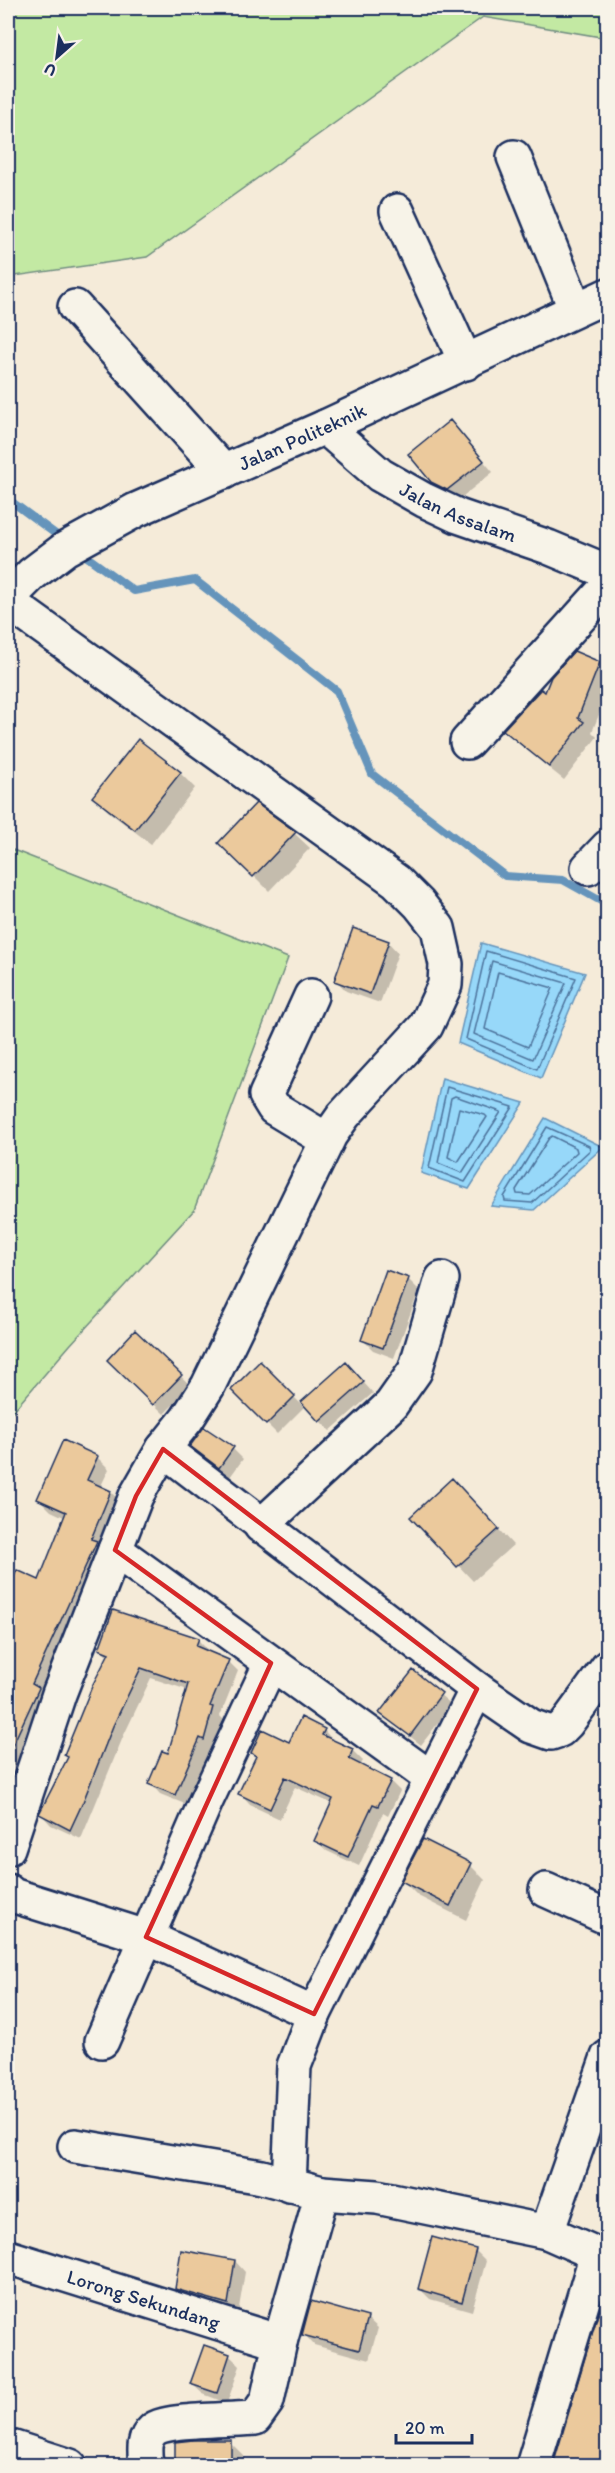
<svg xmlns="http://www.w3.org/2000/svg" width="615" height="2473" font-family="Itim,sans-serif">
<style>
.green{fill:#c3e9a3;stroke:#6f8c80;stroke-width:1.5}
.water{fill:#97d8f9;stroke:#6594bb;stroke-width:1.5}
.shadow{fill:#0003}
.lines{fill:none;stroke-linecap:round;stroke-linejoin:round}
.shore{stroke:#4d739c;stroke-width:1.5}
.stream{stroke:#6594bb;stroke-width:8}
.building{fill:#ebc99c;stroke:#1b2f5e;stroke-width:1.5}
.minor-casing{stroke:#1b2f5e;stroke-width:38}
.minor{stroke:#f7f3e8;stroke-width:33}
.marked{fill:none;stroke:#d62828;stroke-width:4.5;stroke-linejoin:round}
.labels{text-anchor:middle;stroke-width:4.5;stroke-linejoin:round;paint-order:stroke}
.street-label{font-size:20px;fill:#1b2f5e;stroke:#f7f3e8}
</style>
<rect width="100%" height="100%" fill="#f5ebd9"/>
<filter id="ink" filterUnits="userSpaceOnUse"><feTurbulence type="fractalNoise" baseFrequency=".0167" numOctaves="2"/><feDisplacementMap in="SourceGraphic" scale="12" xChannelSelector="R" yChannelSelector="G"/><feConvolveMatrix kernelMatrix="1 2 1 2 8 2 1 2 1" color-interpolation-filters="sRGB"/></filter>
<g filter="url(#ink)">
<path class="green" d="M8 8H607V38L483 17 147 257 8 277Z
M8 848 288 958 194 1210 70 1345 8 1417Z"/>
<path class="water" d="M481 943 585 973 541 1078 458 1043Z
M442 1078 524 1103 469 1189 421 1173Z
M545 1118 603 1147 534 1210 491 1206Z"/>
<path class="shadow" d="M450 422 493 472 458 500 443 492 432 481Z
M599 663 608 671V692L592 732 597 737 564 780 519 744 505 730 546 695Z
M180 773 195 788 151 844 109 812 94 797Z
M256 805 295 834 310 848 269 891 220 842Z
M388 942 398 953 380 1003 346 991 336 980Z
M408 1279 419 1290 394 1358 373 1350 363 1340Z
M135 1332 191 1386 164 1414 109 1360Z
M260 1363 304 1407 277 1434 233 1390Z
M356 1374 373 1393 330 1431 320 1421Z
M192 1446 233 1449 243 1459 230 1477Z
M97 1457 109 1469 100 1488 111 1492 122 1504 19 1768 8 1763V1615L10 1610 8 1607V1594L18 1572 40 1582 66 1518 51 1511 39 1499Z
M467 1495 513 1545 473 1581 412 1517Z
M198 1640 208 1650 207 1652 228 1661 238 1671 220 1716 223 1719 214 1749 210 1748 185 1804 160 1794 150 1783 169 1755 188 1690 151 1678 123 1737 81 1839 51 1825 41 1814 69 1758 65 1755 108 1656 101 1649Z
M413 1672 452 1705 421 1745 381 1713Z
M324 1730 334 1742 352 1750 363 1761 360 1766 390 1781 400 1791 388 1816 383 1813 359 1866 327 1851 316 1841 333 1804 295 1787 280 1819 250 1805 240 1794 257 1758 253 1753 290 1744Z
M423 1841 470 1865 485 1880 466 1920 418 1896 403 1881Z
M475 2250 486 2261 472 2311 430 2299 420 2289Z
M235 2261 245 2272 238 2314 187 2299 176 2289Z
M604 2305 608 2306V2466H559L556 2462Z
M367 2318 378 2328 369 2360 314 2345 304 2334Z
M229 2355 240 2366 227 2403 203 2394 192 2384Z
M230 2442 244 2456V2466H177Z"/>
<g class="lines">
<path class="shore" d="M486 951 576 978 537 1069 466 1039Z
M492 961 566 983 533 1059 474 1034Z
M498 972 553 988 528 1047 485 1029Z
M447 1087 513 1107 465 1182 429 1168Z
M455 1096 501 1112 462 1173 438 1163 451 1098Z
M459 1108 485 1115 487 1117 458 1162 448 1157Z
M547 1127 589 1146 590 1150 532 1203 505 1201 504 1197Z
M552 1136 576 1148 577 1152 530 1195 517 1194 516 1190 549 1138Z"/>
<path class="stream" d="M8 499 65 541
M79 551 134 591 195 580 337 691 372 774 505 876 563 880 608 905"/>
</g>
<path class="building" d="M450 420 484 461 447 490 431 482 408 454Z
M574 651 600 662 578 718 584 722 549 767 503 730 541 689 545 692 551 677Z
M138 739 181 772 135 830 92 797Z
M256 803 296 832 253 877 218 843Z
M353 928 389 941 370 994 334 981Z
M386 1270 409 1278 383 1348 361 1340Z
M135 1330 182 1375 153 1405 107 1360Z
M260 1361 295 1396 266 1425 231 1390Z
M346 1362 364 1382 319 1422 301 1402Z
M204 1427 234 1447 219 1468 190 1446Z
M63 1440 98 1456 87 1480 111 1491 91 1539 97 1541 32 1684 39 1688 8 1755V1590L17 1570 39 1580 66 1512 37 1499Z
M452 1478 499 1529 457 1567 410 1517Z
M113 1610 199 1638 196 1646 229 1660 210 1706 213 1707 204 1740 200 1738 175 1795 148 1784 162 1751 168 1753 188 1684 141 1668 113 1726 83 1802 70 1830 39 1814 68 1757 64 1755 93 1684 109 1653 99 1649Z
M413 1670 442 1693 410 1736 379 1713Z
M301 1717 325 1729 322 1735 353 1749 349 1759 391 1780 378 1806 373 1804 348 1857 314 1841 333 1799 285 1777 270 1809 238 1794 256 1756 251 1753 262 1729 289 1742Z
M423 1839 471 1863 450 1906 401 1881Z
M432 2237 476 2249 462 2302 418 2289Z
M181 2250 235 2260 228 2304 175 2289Z
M607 2295 608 2466H563L554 2462 597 2317Z
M311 2301 368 2317 359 2350 302 2335Z
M204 2345 230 2354 217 2393 190 2384Z
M193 2440H231V2466H175V2442Z"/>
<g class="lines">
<g class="minor-casing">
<g id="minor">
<path d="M514 157 575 308"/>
<path d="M397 211 466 363"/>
<path d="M75 307 224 472"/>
<path id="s1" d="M325 427 380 475 424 500 458 516 548 547 608 572"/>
<path id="s2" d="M8 598 32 574 65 549 136 510 325 427 608 295"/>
<path d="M8 602 396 881 419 904 438 928 446 964 445 985 426 1026 344 1115 330 1135 208 1386 187 1419 163 1449 136 1496 59 1694 8 1848"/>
<path d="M467 742 608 586"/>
<path d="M588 868 608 847"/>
<path d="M311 996 266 1095 274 1108 327 1140"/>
<path d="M163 1449 477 1689 314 2014 294 2066 289 2185"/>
<path d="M261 1526 391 1405 415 1371 442 1279"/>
<path d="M115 1550 432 1779"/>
<path d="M477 1689 531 1726 551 1733 560 1730 567 1723 608 1667"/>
<path d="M546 1890 608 1918"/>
<path d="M8 1891 12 1895 146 1937 314 2014"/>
<path d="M102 2041 206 1801 271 1663"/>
<path d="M75 2146 262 2177 322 2193 280 2342 267 2401 255 2418C236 2420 163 2419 153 2430 142 2440 145 2452 146 2466"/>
<path d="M322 2193 377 2197 547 2232 608 2259"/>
<path d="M547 2232 608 2057"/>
<path id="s3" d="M8 2257 280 2342"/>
<path d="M8 2446 70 2466"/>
<path d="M533 2466 597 2254"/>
</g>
</g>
<use href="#minor" class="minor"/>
</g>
</g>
<path class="marked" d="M163 1449 477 1689 314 2014 146 1937 271 1663 115 1550 136 1496Z"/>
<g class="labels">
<g class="street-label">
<text dy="7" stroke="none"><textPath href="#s2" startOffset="338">Jalan Politeknik</textPath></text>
<text dy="7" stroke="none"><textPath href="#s1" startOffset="160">Jalan Assalam</textPath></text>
<text dy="7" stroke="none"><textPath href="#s3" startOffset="142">Lorong Sekundang</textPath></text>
</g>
</g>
<rect width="615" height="2473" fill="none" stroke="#f7f3e8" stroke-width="30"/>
<rect x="15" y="15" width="585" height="2443" fill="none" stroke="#1b2f5e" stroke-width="2" filter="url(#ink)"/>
<g transform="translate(57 57) rotate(208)" stroke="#f7f3e8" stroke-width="4.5" paint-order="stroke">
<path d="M0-4.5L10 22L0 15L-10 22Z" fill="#1b2f5e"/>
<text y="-9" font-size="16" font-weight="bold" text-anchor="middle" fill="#1b2f5e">U</text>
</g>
<path d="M396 2434v9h76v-9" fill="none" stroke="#1b2f5e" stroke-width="3"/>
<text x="405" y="2434" font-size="18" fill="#1b2f5e" stroke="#f7f3e8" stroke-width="4.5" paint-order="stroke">20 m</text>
</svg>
